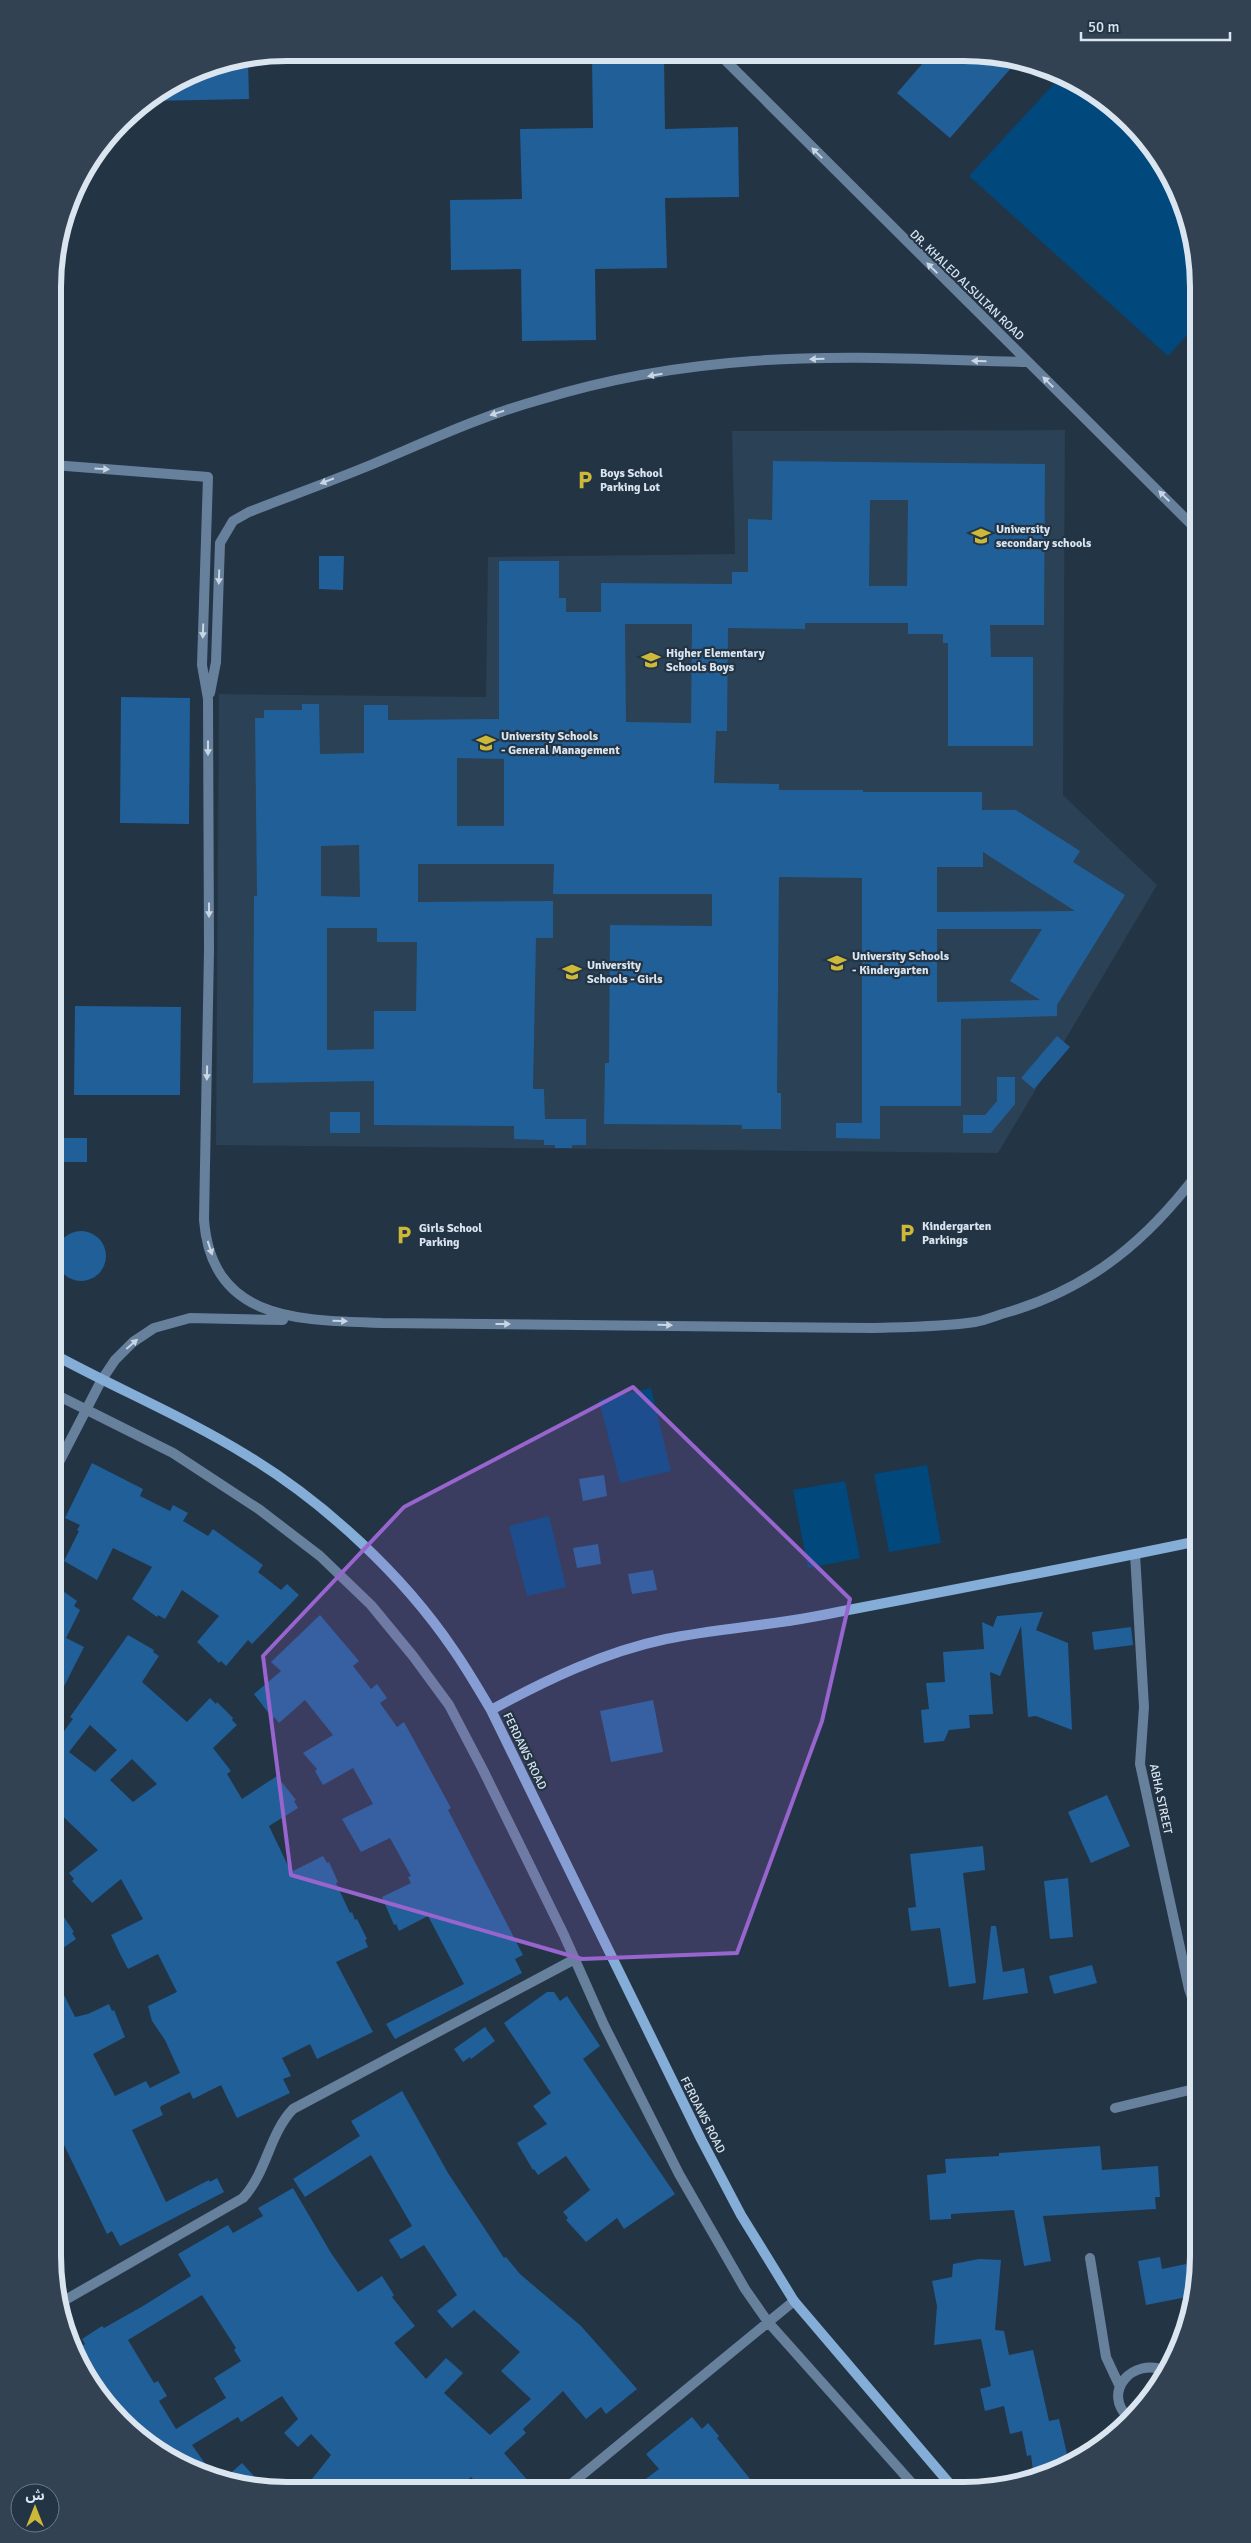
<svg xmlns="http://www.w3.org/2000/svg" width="1251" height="2543" font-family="Signika,'Noto Sans Arabic',sans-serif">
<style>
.built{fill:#2b4155}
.green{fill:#01487d}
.building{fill:#205f98;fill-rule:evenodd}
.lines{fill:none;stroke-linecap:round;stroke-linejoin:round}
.street{stroke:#67819c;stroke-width:10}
.secondary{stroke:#84add7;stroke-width:10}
.oneway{fill:#c9d6e3}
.marked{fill:#9864ce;fill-opacity:0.2;stroke:#9864ce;stroke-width:4;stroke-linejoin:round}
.labels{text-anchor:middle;stroke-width:4.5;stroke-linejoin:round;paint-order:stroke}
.street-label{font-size:12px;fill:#dae5f0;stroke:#233445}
.poi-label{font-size:12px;font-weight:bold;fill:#dae5f0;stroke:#233445;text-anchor:start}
.rim{fill:none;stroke:#dae5f0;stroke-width:6}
</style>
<rect width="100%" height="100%" fill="#233445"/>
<path class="built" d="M1065 430 1063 795 1157 885 998 1153 216 1145 219 694 486 697 488 557 735 554 732 431Z"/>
<path class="green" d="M1062 75 1103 100 1133 128 1159 157 1186 212 1198 287V323L1168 356 969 176Z
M651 1388 671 1471 620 1483 599 1400Z
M927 1465 941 1543 889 1552 874 1474Z
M845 1481 860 1558 808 1568 793 1490Z
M549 1516 566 1587 527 1596 509 1526Z"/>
<path class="building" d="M929 56 1010 57 1018 60 950 138 897 93Z
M664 57 665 129 738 127 739 197 665 198 667 268 595 269 596 340 522 341 521 269 451 270 450 200 522 199 520 129 593 128 592 58Z
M248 60 249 99 148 101 198 70Z
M773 461 1045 464 1044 625H990L991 657H1033V746H948V643H943V634H908V623H805V629L728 628 727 731H716L714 783 779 784V790H863V792H982V810H1016L1080 851 1073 862 1125 895 1057 1005V1016L961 1019V1106H880V1139L836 1138V1123H862V878L779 877 777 1093H781V1129H742V1125L604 1124 605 1063H609L610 925 712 926V894H553L554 864H418V902L553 901V938H536L533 1089H544L545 1119H586V1145H572V1148H555V1145H544V1140L514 1139V1126L374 1125V1081L253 1083 254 896H257L255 718H264V710H302V704H319L320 754 364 753V705H388V720L499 719V561H559V598H566V612H601V583L732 584V572H748V519L772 520ZM870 500H908L907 586H869ZM625 624H692L691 723 626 722ZM457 758 504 759V826H457ZM359 845 360 897 321 896V846ZM983 852 1075 911 937 912V867H983ZM327 928H377V942H417L416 1011H374V1049L327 1050ZM937 929H1042L1010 981 1040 1000 937 1002Z
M319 556H344L343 590 319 589Z
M121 697 190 698 189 824 120 823Z
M75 1006 181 1007 180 1095H74Z
M1057 1036 1070 1047 1034 1089 1021 1078Z
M997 1077H1015V1104L991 1133H963V1115H985L997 1101Z
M330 1112H360V1133H330Z
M59 1138H87V1162H58Z
M56 1256a25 25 0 1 1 50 0a25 25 0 1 1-50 0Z
M92 1463 143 1489 140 1496 170 1511 173 1505 188 1513 183 1521 208 1536 213 1529 263 1565 258 1572 281 1590 287 1584 299 1595 252 1644 248 1640 226 1666 221 1661 219 1663 197 1642 219 1616 182 1590 165 1619 158 1615 157 1617 132 1599 152 1567 113 1548 97 1580 64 1561 79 1531 77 1530 80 1525 65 1518Z
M604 1475 607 1496 583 1501 579 1479Z
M598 1544 601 1564 577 1568 573 1548Z
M653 1570 657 1590 632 1594 628 1574Z
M60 1589 77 1601 74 1606 80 1610 66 1638 84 1647 53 1708V1593L57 1595Z
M1043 1612 1036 1630 1068 1643 1072 1730 1036 1716 1028 1717 1021 1626 1000 1676 990 1672 993 1714 969 1715 970 1728 949 1730 944 1741 924 1743 921 1710 929 1709 926 1683 945 1682 943 1652 984 1649 982 1622 993 1627 997 1616Z
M320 1615 359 1661 353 1666 371 1689 377 1684 387 1698 380 1703 397 1727 404 1722 451 1808 448 1810 523 1955 515 1959 522 1973 395 2039 386 2024 464 1984 428 1916 399 1931 396 1924 394 1925 382 1897 411 1883 408 1877 411 1876 390 1838 361 1852 342 1819 373 1804 353 1768 323 1785 315 1771 317 1769 303 1753 333 1735 305 1700 279 1723 274 1717 273 1719 254 1694 281 1671 271 1662Z
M1131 1627 1133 1645 1094 1650 1092 1632Z
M128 1635 154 1650 153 1652 159 1656 142 1682 187 1722 210 1698 216 1704 217 1702 233 1718 232 1720 237 1725 213 1748 231 1771 227 1774 242 1799 277 1776 296 1800 294 1801 298 1808 269 1826 291 1872 323 1856 327 1863 329 1862 338 1882 336 1883 350 1913 352 1912 355 1920 357 1919 367 1939 365 1940 368 1947 336 1962 373 2032 317 2059 310 2044 282 2058 291 2076 283 2079 290 2093 237 2118 221 2085 193 2099 190 2092 161 2106 160 2108 163 2115 132 2130 166 2202 209 2180 210 2182 217 2178 224 2192 120 2246 112 2231 107 2234 53 2122V1973L75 2017 88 2014 109 2004 112 2011 114 2010 125 2037 93 2054 115 2096 146 2081 150 2088 180 2073 165 2040 152 2021 148 2006 177 1992 158 1954 128 1969 121 1956 111 1935 143 1919 121 1879 92 1903 72 1881 74 1879 69 1873 98 1850 53 1807V1739L56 1742 73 1719 70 1717ZM90 1725 117 1750 95 1772 69 1752ZM132 1759 157 1784 133 1802 110 1780Z
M653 1700 663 1752 611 1762 600 1711Z
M1107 1795 1130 1846 1091 1863 1068 1812Z
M983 1846 985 1870 963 1873 976 1983 949 1987 940 1928 911 1931 908 1908 916 1907 910 1854Z
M1068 1878 1073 1937 1050 1939 1044 1881Z
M53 1901 74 1932 72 1933 76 1939 63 1948 53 1933Z
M991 1926H996L1003 1972 1024 1968 1028 1993 983 2000Z
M1092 1965 1097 1983 1054 1994 1049 1976Z
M547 1992H554L560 2001 567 1996 600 2046 583 2059 675 2194 624 2229 617 2218 586 2242 566 2220 568 2218 563 2212 590 2190 566 2156 538 2175 534 2169 533 2170 517 2143 547 2124 533 2106 551 2093 504 2023Z
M485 2027 495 2041 471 2059 470 2057 463 2062 454 2049Z
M402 2091 448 2173 504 2258 506 2257 520 2274 581 2326 637 2389 606 2414 601 2407 586 2419 563 2391 523 2429 526 2433 504 2453 529 2482 521 2489H482L471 2477 458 2489H304L331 2455 311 2434 298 2447 284 2433 298 2419 282 2396 241 2422 238 2417 192 2445 214 2476 184 2466 142 2439 135 2428 131 2431 88 2369 85 2372 75 2351 85 2344 82 2339 102 2326 104 2328 143 2306 191 2276 178 2254 228 2225 233 2233 263 2216 258 2208 293 2188 331 2253 358 2292 382 2276 394 2295 392 2297 415 2326 394 2343 426 2379 446 2358 463 2373 444 2393 490 2435 531 2399 501 2371 520 2352 474 2310 452 2328 437 2311 457 2295 424 2245 401 2259 389 2240 412 2226 371 2155 305 2197 293 2179 360 2136 351 2121ZM202 2295 236 2348 234 2350 241 2361 214 2378 226 2398 176 2429 159 2401 167 2396 158 2381 154 2383 128 2340Z
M1100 2146 1102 2170 1158 2166 1160 2197H1155L1156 2209 1043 2216 1051 2261 1024 2266 1014 2210 951 2214V2219L930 2220 927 2175 946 2173 945 2159 999 2156V2153Z
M1160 2257 1162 2269 1186 2264 1189 2276 1197 2275 1192 2296 1146 2305 1138 2261Z
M979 2259 1001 2260 995 2330 1004 2331 1009 2355 1033 2350 1049 2421 1059 2419 1069 2463 1039 2478 1034 2479 1031 2455 1027 2456 1022 2431 1010 2434 1004 2406 985 2411 980 2389 991 2386 981 2339 934 2345 937 2306 932 2281 952 2277 953 2264Z
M692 2417 702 2429 708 2423 719 2436 717 2438 759 2490H631L659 2469 646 2454Z
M242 2463 265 2488H256L224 2479Z"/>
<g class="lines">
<path class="street" d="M720 55 1198 531
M53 465 208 477 202 665 208 699 209 950 204 1220C212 1323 302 1320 382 1323L872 1328C907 1327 941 1327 975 1322 987 1320 1000 1314 1012 1311 1093 1286 1148 1239 1198 1173
M210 693 216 662 220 543 233 521 249 512C290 496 332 481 373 464 428 441 481 416 539 400 607 379 682 366 753 361 843 354 937 360 1028 362
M53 1393 173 1453 260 1510 320 1556 371 1605 413 1656 449 1705 483 1770 564 1935 604 2025 679 2174 745 2289 768 2322 918 2490
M53 1474 101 1381 115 1360 133 1342 154 1328 190 1318 283 1320
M1135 1554 1144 1707 1140 1764 1189 1989 1198 2014
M1115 2108 1198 2088
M1090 2258 1106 2357 1120 2387
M60 2303 243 2198C267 2172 269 2134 293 2109L575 1959
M1129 2418C1101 2393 1132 2356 1166 2371
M565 2489 794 2301"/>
<path class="secondary" d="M53 1354C117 1389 185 1417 248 1456 325 1503 402 1574 453 1649 467 1669 479 1690 491 1710 546 1680 604 1652 666 1639 714 1629 764 1626 812 1617 941 1592 1070 1568 1198 1541
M491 1710 701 2139 741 2215 794 2301 955 2490"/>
</g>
<defs><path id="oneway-solid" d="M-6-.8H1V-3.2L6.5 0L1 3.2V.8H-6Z" transform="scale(1.25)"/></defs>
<g class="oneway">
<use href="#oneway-solid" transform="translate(817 153) rotate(-135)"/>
<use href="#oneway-solid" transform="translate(932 268) rotate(-136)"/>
<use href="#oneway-solid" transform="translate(817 359) rotate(179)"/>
<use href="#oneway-solid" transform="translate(979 361) rotate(-179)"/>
<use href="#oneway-solid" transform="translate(655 375) rotate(170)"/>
<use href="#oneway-solid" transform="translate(1048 382) rotate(-135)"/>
<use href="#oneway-solid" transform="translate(497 413) rotate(162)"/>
<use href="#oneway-solid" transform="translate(102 469) rotate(4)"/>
<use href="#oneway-solid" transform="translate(327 481) rotate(159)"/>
<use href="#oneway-solid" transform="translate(1164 496) rotate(-135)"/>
<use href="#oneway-solid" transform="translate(219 577) rotate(92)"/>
<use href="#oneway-solid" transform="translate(203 631) rotate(92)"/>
<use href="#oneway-solid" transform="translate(208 748) rotate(90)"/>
<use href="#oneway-solid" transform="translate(209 910) rotate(90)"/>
<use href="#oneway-solid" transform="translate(207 1073) rotate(91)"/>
<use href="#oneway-solid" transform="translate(210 1248) rotate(72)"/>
<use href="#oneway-solid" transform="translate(340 1321) rotate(2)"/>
<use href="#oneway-solid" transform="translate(503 1324)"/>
<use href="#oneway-solid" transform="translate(665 1325) rotate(1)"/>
<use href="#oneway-solid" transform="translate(132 1344) rotate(-41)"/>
</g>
<path class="marked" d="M633 1387 850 1599 822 1721 737 1953 582 1959 291 1875 263 1656 404 1507Z"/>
<defs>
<g id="parking-bare" transform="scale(1.5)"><path d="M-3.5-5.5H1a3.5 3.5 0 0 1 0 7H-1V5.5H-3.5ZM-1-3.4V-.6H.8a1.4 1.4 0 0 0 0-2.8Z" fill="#ceb838" stroke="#233445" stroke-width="2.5" paint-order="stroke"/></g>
<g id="school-bare" transform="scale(1.5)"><path d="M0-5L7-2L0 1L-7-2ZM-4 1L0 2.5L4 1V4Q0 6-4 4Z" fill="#ceb838" stroke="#233445" stroke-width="2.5" paint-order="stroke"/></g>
</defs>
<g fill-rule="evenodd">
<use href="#parking-bare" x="585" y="480"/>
<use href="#school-bare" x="981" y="536"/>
<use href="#school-bare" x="651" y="660"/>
<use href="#school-bare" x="486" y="743"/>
<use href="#school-bare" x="837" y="963"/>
<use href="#school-bare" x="572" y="972"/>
<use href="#parking-bare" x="907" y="1233"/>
<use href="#parking-bare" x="404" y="1235"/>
</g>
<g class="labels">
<g class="street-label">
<text transform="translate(967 285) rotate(44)" y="4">DR. KHALED ALSULTAN ROAD</text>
<text transform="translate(525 1751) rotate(64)" y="4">FERDAWS ROAD</text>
<text transform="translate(1161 1799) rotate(78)" y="4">ABHA STREET</text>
<text transform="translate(703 2115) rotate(63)" y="4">FERDAWS ROAD</text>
</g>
<g class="poi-label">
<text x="600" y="477">Boys School<tspan x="600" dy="14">Parking Lot</tspan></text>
<text x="996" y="533">University<tspan x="996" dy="14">secondary schools</tspan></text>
<text x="666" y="657">Higher Elementary<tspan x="666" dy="14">Schools Boys</tspan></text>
<text x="501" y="740">University Schools<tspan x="501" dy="14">- General Management</tspan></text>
<text x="852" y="960">University Schools<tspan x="852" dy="14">- Kindergarten</tspan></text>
<text x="587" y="969">University<tspan x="587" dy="14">Schools - Girls</tspan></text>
<text x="922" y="1230">Kindergarten<tspan x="922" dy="14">Parkings</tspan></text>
<text x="419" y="1232">Girls School<tspan x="419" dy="14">Parking</tspan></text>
</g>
</g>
<path d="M0 0H1251V2543H0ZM287 61H964A226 226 0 0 1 1190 287V2256A226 226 0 0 1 964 2482H287A226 226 0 0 1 61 2256V287A226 226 0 0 1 287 61Z" fill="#324253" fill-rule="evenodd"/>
<path class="rim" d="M287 61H964A226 226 0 0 1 1190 287V2256A226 226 0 0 1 964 2482H287A226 226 0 0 1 61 2256V287A226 226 0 0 1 287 61Z"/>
<g transform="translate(35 2508)"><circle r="24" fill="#233445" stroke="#6c7b89"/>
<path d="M0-4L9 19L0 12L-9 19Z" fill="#ceb838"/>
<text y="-8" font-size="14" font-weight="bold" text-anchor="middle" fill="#dae5f0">ش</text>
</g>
<path d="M1081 32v8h149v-8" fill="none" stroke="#dae5f0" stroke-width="2.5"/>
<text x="1088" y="32" font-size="15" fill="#dae5f0" stroke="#233445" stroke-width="4" paint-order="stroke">50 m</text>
</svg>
